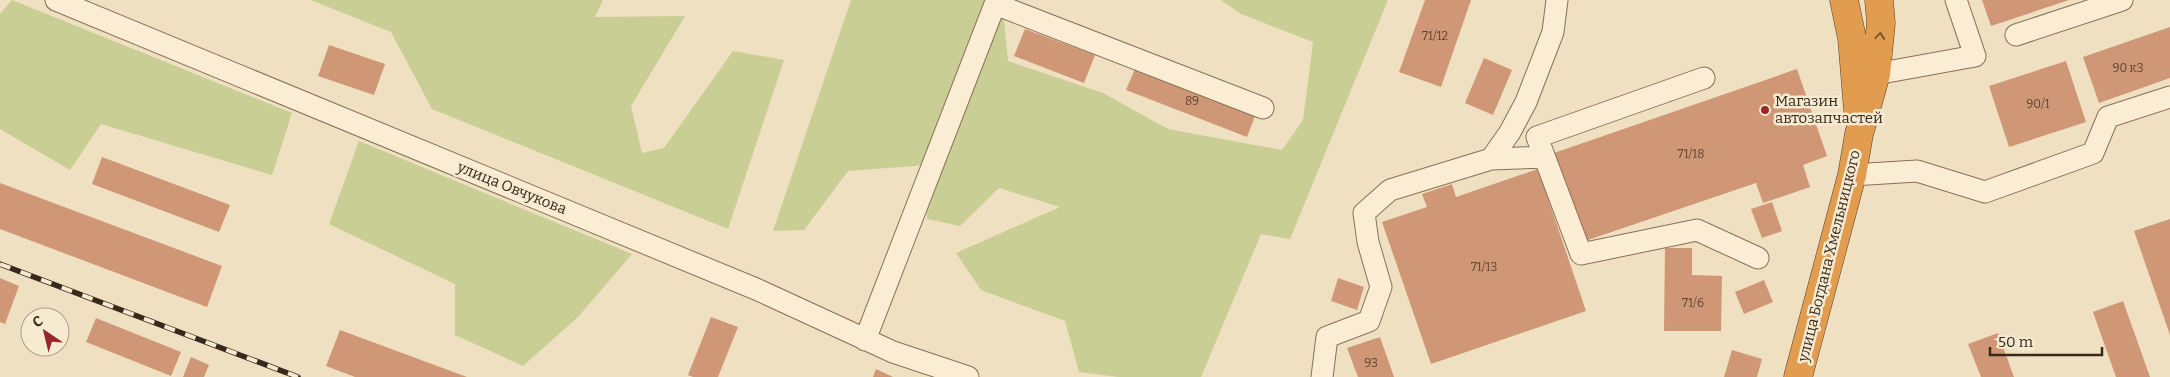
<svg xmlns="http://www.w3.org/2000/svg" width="2170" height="377" font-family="Bitter,serif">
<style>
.green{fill:#c9ce95}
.building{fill:#cf9776}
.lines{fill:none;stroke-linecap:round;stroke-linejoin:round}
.minor-casing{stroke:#897058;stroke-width:23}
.highway-casing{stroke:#573f2c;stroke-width:29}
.minor{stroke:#faedd4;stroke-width:21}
.highway{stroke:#e29c4f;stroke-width:28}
.rail-casing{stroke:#38291d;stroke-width:5.5}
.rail{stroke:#f6ead1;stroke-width:4;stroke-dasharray:11;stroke-linecap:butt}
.oneway{stroke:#7c5731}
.poi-dot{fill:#9a262b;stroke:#f6ead1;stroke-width:2}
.labels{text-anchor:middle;stroke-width:5;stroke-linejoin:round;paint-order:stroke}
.number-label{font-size:12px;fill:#5e4433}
.poi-label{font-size:15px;fill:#38291d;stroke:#f6ead1;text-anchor:start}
.street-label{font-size:15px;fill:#38291d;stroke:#f6ead1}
</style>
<rect width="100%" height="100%" fill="#efe0c1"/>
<path class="green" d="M12 0 292 113 272 175 101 124 70 170 0 129V14Z
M311 0H603L595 17 685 16 631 106 642 153 664 148 733 51 784 60 728 229 432 109 391 32Z
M851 0H1002L1008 61 1103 93 1168 129 1282 150 1303 120 1313 42 1241 14 1221 0H1388L1290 239 1261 234 1201 377H1118L1079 372 1065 321 981 290 956 253 1060 207 999 188 960 226 927 219V165L848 171 804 230 773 231Z
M359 141 632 254 578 317 523 366 455 335V284L329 224Z"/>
<path class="building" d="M1425 0H1471L1441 87 1399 72Z
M1982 0H2069L1991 26Z
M2170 27V78L2099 103 2083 57Z
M1025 29 1095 55 1084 83 1014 56Z
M329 45 385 64 374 95 318 76Z
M1484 58 1512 70 1493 115 1465 103Z
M2066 61 2086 122 2009 147 1989 86Z
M1137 64 1257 111 1247 137 1126 90Z
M1797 69 1827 156 1803 165 1810 187 1763 203 1756 183 1585 241 1554 153Z
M102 157 230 205 219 232 92 184Z
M1538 169 1586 311 1431 364 1382 222 1427 207 1422 194 1452 184 1456 197Z
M0 183 222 266 207 307 0 229Z
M1772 202 1782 231 1762 238 1751 209Z
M2170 219V335L2134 231Z
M1665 248H1692V275L1722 276 1721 331H1664Z
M0 278 19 286 5 324 0 322Z
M1338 278 1364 287 1357 310 1331 301Z
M1764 280 1773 302 1744 314 1735 292Z
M2123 301 2150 377H2116L2093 312Z
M711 317 738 327 718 377H693L688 375Z
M96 318 181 352 171 376 86 342Z
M340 330 467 377H355L326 366Z
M1998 333 2014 377H1981L1968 344Z
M1380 337 1394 377H1358L1347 348Z
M1732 350 1762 359 1757 377H1724Z
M191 357 209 365 204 377H183Z
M876 369 893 377H873Z"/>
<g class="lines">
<g class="minor-casing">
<path id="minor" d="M56 0 756 289 893 352 968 377
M2016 35 2122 0
M1876 74 1975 56 1956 0
M1704 78 1537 137 1581 254 1697 230 1758 258
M1491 159 1544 157
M1852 175 1917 171 1985 192 2093 153 2108 117 2170 97
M865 340 995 4 1263 108
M1322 377 1327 337 1369 321 1381 287 1368 242 1364 213 1390 190 1491 159 1510 132 1526 102 1553 32 1557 0"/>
</g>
<g class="highway-casing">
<path id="highway" d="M1844 0 1852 38 1858 110
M1798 377 1852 175 1859 134 1876 74 1881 23 1879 0"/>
</g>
<use href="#minor" class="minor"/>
<use href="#highway" class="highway"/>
<g class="rail-casing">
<path id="rail" d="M0 264 298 377"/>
</g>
<use href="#rail" class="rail"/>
</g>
<defs><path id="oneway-chevron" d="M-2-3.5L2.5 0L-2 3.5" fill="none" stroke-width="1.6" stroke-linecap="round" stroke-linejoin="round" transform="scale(1.25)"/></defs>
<use class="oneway" href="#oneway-chevron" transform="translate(1880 36) rotate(-85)"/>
<circle class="poi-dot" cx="1765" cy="110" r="5"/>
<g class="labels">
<g class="number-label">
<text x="1435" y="40">71/12</text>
<text x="2128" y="72">90 к3</text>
<text x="1192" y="105">89</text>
<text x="2038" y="108">90/1</text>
<text x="1691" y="158">71/18</text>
<text x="1484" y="271">71/13</text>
<text x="1693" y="307">71/6</text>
<text x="1371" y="367">93</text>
</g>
<g class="poi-label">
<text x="1775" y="106">Магазин<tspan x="1775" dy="17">автозапчастей</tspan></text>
</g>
<g class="street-label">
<text transform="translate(512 188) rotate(22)" y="5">улица Овчукова</text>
<text transform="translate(1829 256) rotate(-76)" y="5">улица Богдана Хмельницкого</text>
</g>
</g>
<g transform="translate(45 332) rotate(325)"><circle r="24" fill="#f6ead1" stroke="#aa9d89"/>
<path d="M0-4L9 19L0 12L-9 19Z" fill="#9a262b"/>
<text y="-8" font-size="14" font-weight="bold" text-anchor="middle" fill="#38291d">С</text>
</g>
<path d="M1990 347v8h112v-8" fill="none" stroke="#38291d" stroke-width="2.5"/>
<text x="1998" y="347" font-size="15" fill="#38291d" stroke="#f6ead1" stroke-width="4" paint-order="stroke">50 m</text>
</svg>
